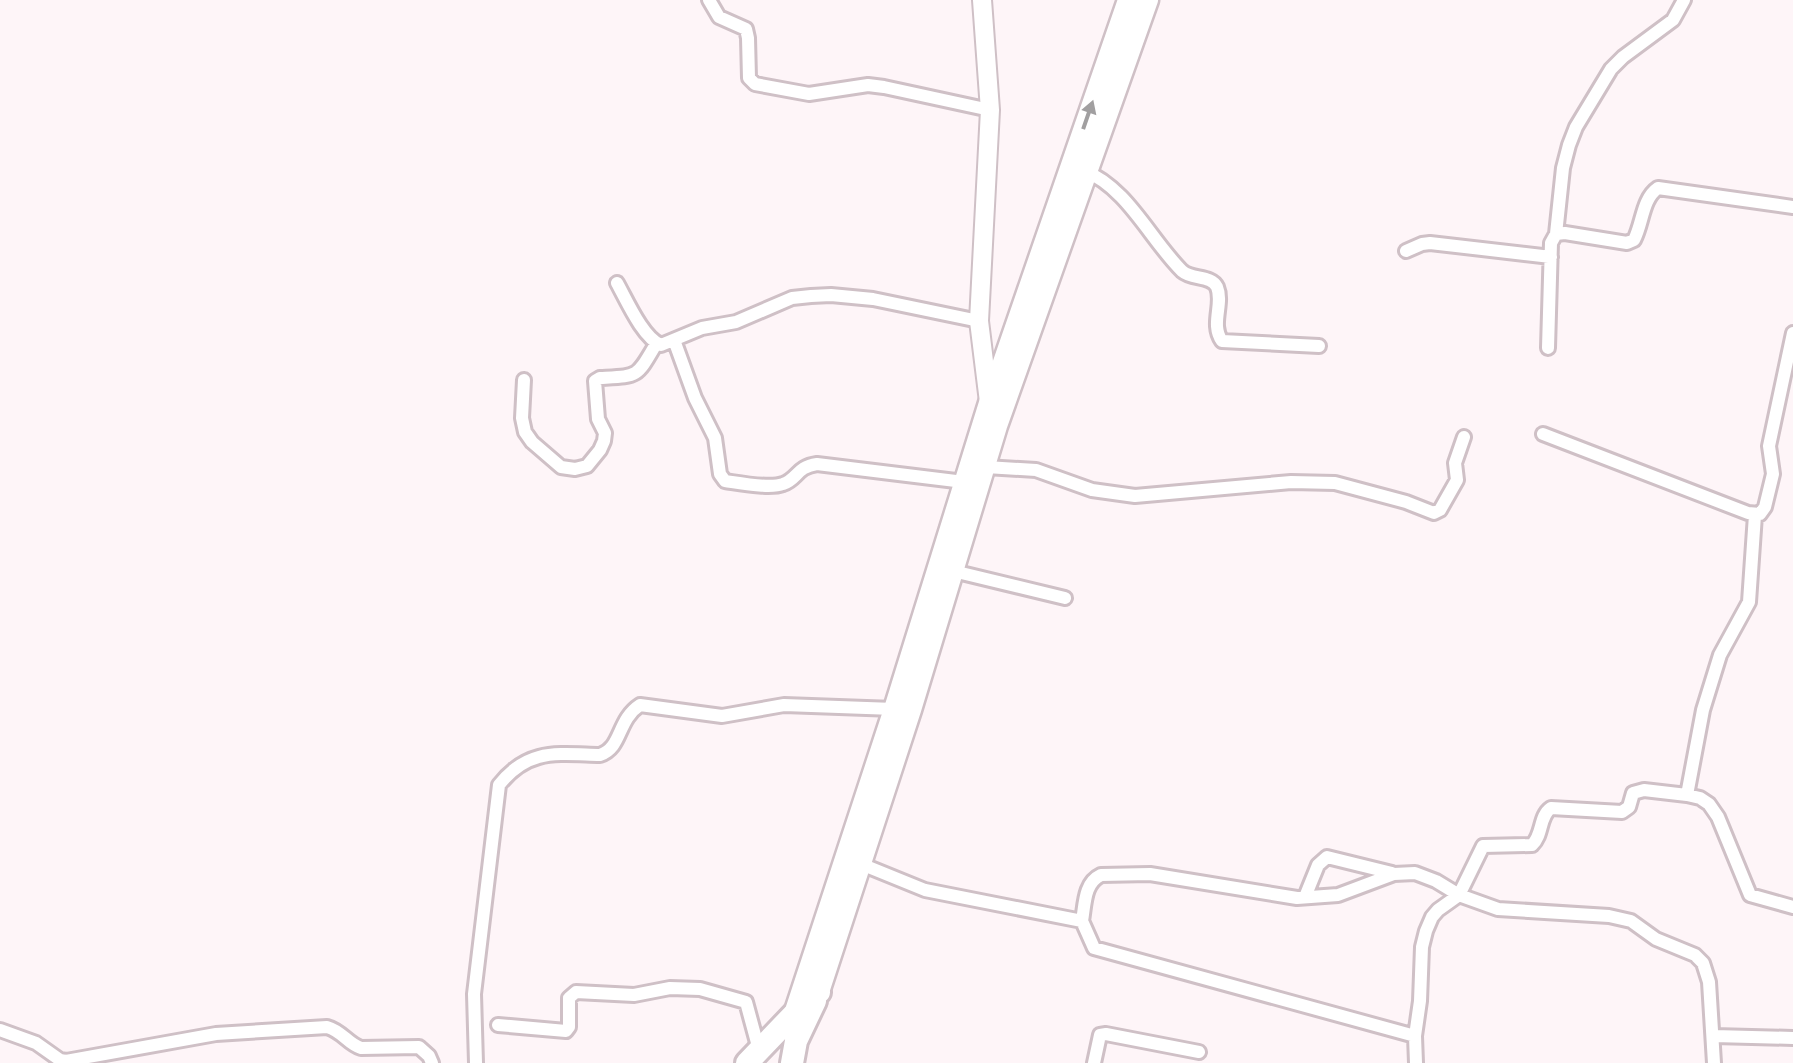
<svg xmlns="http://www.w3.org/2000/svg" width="1793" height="1063" font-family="Quicksand,sans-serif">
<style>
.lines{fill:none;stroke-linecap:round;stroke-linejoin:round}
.street-casing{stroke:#cfc0c6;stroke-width:18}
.secondary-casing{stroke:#cfc0c6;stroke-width:22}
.primary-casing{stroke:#cfc0c6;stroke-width:25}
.highway-casing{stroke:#cfc0c6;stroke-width:28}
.street{stroke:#fff;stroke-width:12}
.secondary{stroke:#fff;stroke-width:18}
.primary{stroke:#fff;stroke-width:20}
.highway{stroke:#fff;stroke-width:22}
.oneway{fill:#a19fa0}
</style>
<rect width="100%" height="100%" fill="#fef5f8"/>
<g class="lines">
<g class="street-casing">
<path id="street" d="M709 0 719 17 746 29 748 38 749 78 755 84 809 94 868 85 884 87 990 110
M1083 170C1128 188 1149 238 1182 271 1192 280 1211 275 1217 287 1224 304 1210 324 1222 341L1319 346
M1556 234 1563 168 1569 145 1576 127 1611 69 1623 57 1673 20 1684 0
M1406 251 1422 244 1430 243 1551 257
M617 283C627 301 643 338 661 345L702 328 736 322 792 298 811 296 831 295 873 299 979 321
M674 340 695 398 715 438 720 474 725 481C739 483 770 489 783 484 798 479 796 467 817 464L964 482
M1548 348 1551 243 1556 234 1565 233 1627 243 1634 240C1643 223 1642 199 1658 188L1793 207
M524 380 522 418 525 432 532 442 561 467 575 469 587 466 600 450 604 441 605 433 598 419 595 381 600 378C639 376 636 378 656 344
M1543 434 1748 513 1760 514 1765 507 1773 474 1769 446 1793 333
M986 467 1036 470 1092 490 1135 496 1291 482 1335 483 1406 502 1434 513 1440 510 1457 480 1455 463 1464 437
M953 571 1065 598
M1687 795 1703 710 1720 655 1749 602 1755 515
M861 864 925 890 1082 921 1094 948 1415 1036
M1305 897 1318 865 1327 857 1392 873
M1082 921C1085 904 1084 883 1101 875L1150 874 1297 898 1338 895 1394 874 1415 873 1436 881 1459 895 1498 909 1609 916 1631 921 1656 939 1695 955 1703 963 1709 982 1714 1063
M498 1025 566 1031 569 1027V998L576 992 634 995 670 988 700 989 746 1002 759 1050
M0 1030 36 1043 60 1060 66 1061 216 1034 327 1027C342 1031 348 1044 361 1048L419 1047 429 1056 432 1063
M1714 1036 1793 1038
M476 1063 474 994 499 785C528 748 557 754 600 755 622 748 617 720 640 705L722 716 784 705 894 709
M1094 1063 1100 1035 1106 1034 1199 1052
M1416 1063 1415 1036 1420 1001 1422 947 1426 931 1432 917 1438 910 1459 895 1483 846 1532 845C1543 835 1539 816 1551 808L1622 812 1629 807 1633 793 1644 790 1687 795 1700 798 1709 804 1718 817 1750 895 1793 907"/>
</g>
<g class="secondary-casing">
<path id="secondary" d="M982 0 990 110 979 321 989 402"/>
</g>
<g class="primary-casing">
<path id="primary" d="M819 992 911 710 997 426 1148 0
M795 1019 794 1014 894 709 989 403 1128 0"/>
</g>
<g class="highway-casing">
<path id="highway" d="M747 1063 794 1014 819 992
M792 1063 796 1041 815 1001"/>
</g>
<use href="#street" class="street"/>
<use href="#secondary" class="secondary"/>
<use href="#primary" class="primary"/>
<use href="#highway" class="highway"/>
</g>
<defs><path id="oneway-solid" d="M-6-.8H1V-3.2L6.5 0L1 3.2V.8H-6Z" transform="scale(2.5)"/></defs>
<use class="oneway" href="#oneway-solid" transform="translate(1088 115) rotate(-71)"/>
</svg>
